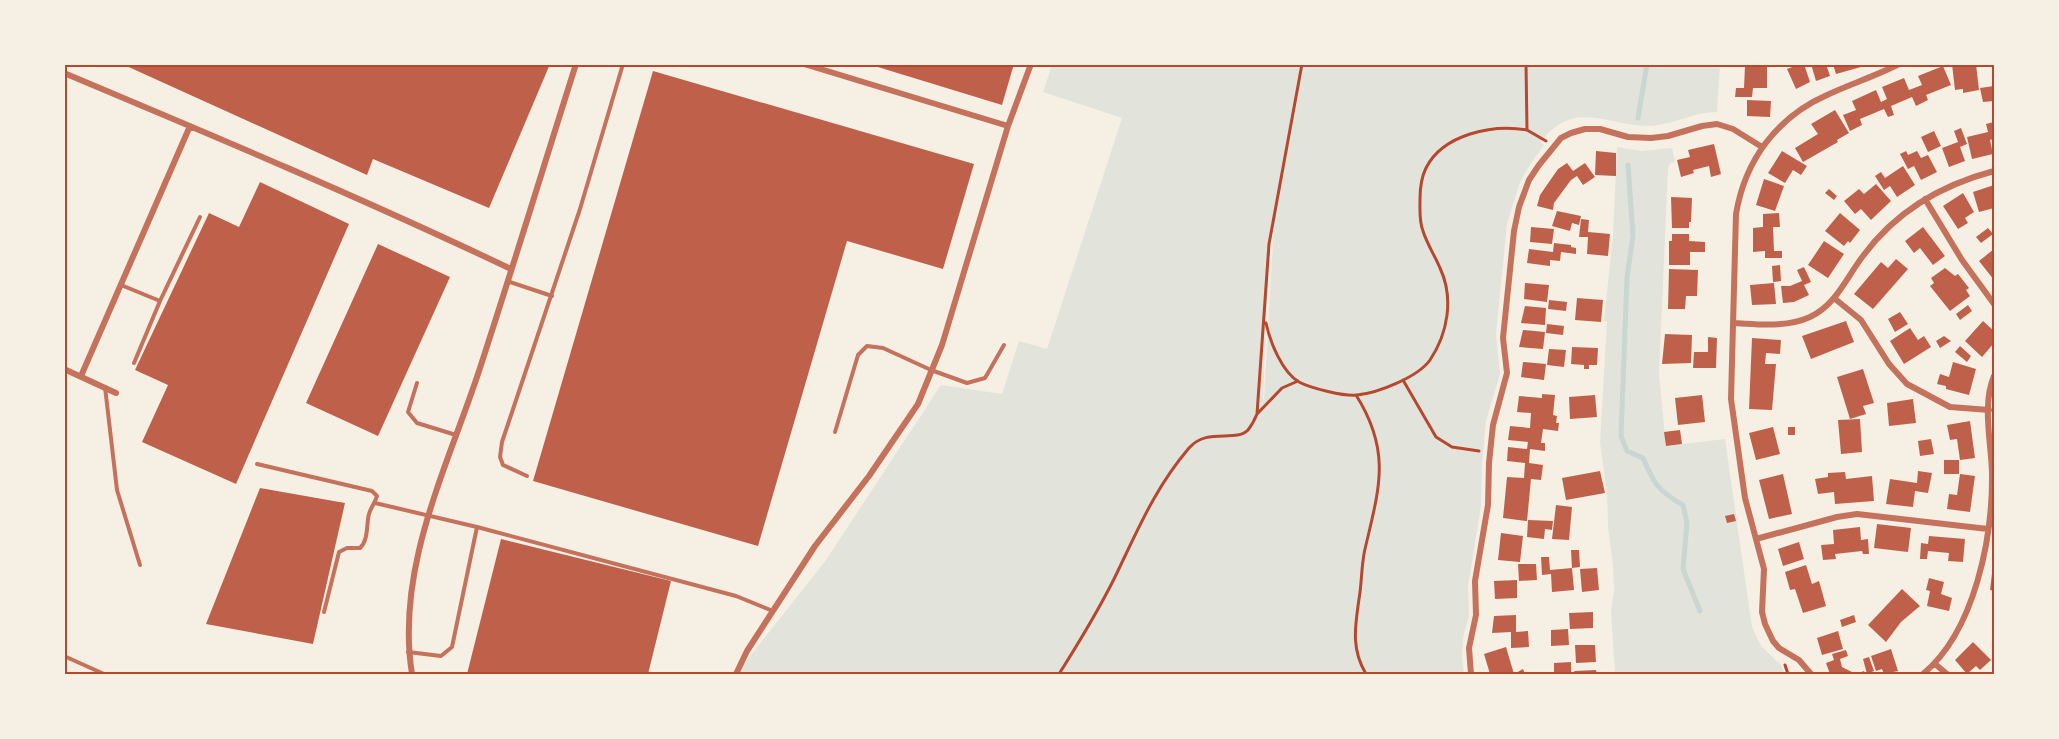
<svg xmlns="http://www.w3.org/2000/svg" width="2059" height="739" font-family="'Source Serif 4',serif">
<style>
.green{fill:#e2e4dc;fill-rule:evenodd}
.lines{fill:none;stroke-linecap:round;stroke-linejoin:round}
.stream{stroke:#c9d6d2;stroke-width:5}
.building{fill:#bf614a}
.path{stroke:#b5482f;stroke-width:3}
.service{stroke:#c5725c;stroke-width:4}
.minor{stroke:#c5725c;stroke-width:6}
.neatline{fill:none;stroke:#b5482f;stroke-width:2}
</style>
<rect width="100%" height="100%" fill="#f6efe4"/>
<path class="green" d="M1052 65H1720L1717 112C1696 112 1679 122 1658 125 1616 132 1576 94 1541 142L1544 145 1531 163 1520 182 1507 224 1496 334 1500 374 1486 421 1482 461 1481 506 1468 587 1469 616 1463 637 1462 658 1464 674H736L826 560 941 385 1002 394 1019 341 1047 349 1122 118 1043 92ZM1274 224 1264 399H1263L1269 244Z
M1617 147 1641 151 1672 148 1675 162 1670 163 1668 168 1659 374 1666 446 1725 439 1752 627 1761 646 1781 665 1785 674H1615L1611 611 1614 590 1613 566 1608 527 1607 492 1600 443 1607 322 1604 321 1613 235Z"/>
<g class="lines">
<path class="stream" d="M1638 118 1647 64
M1628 165 1633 236 1627 277 1621 436 1627 451 1643 458C1655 485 1657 490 1683 505L1687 523 1683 569 1700 611"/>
</g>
<path class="building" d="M122 64H550L489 208 373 159 367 175Z
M868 64H1014L1002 105Z
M1800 64H1804L1810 82 1796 89 1787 69Z
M1811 64H1826L1830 76 1816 81Z
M1833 64H1868V65L1836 74Z
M1952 64H1976L1979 90 1963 93V89L1955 90Z
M1745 66H1767V88H1753L1752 97H1735L1736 88H1744Z
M1943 66 1951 85 1926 95 1928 100 1916 106 1912 97 1891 106 1894 115 1888 117 1884 109 1860 119 1862 125 1850 131 1843 115 1856 110 1852 101 1876 90 1881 102 1887 99 1882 87 1904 78 1909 90 1922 85 1918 76Z
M653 71 974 164 943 269 847 241 758 546 533 481Z
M1994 86V101L1983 102 1980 88Z
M1747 100 1771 101 1770 117 1747 116Z
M1835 110 1849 133 1837 140 1838 142 1803 162 1795 148 1818 134 1811 124Z
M1994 122V139L1990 140 1993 154 1972 159 1967 137 1988 132 1986 124Z
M1961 128 1967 144 1960 147 1965 161 1949 167 1942 148 1958 142 1954 131Z
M1934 131 1941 146 1928 152 1921 137Z
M1714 144 1721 174 1711 177 1709 166 1693 170 1694 173 1681 177 1677 160 1690 157 1688 150Z
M1596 151 1616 153V176L1595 175Z
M1782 151 1807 166 1801 175 1793 170 1785 183 1768 173Z
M1906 151 1908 155 1917 151 1921 158 1928 155 1937 172 1921 180 1914 166 1908 169 1900 154Z
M1567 163 1573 171 1585 163 1595 177 1583 185 1577 176 1571 180 1554 203 1553 210 1537 206 1540 195 1558 169Z
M1903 166 1915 185 1897 197 1890 186 1884 190 1875 176 1881 172 1885 178Z
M1764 179 1784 186 1775 211 1756 205Z
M260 182 349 224 236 484 142 442 168 385 135 370 209 213 239 227Z
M1876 184 1891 201 1871 220 1861 209 1855 214 1844 201 1859 189 1864 194Z
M1994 185V208L1979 212 1973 192Z
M1829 189 1837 196 1834 200 1825 193Z
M1963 193 1974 212 1965 218 1968 223 1958 229 1943 206Z
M1671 197 1692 198 1691 222H1689V228H1672Z
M1557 211 1581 216 1579 225 1572 223 1570 231 1552 226Z
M1779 213 1780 227H1773L1774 251H1782V258H1765V251L1753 252V228L1763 227V214Z
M1840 213 1860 230 1850 243 1848 241 1844 246 1825 231Z
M1581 219 1589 220 1588 232 1610 234 1608 256 1587 254 1588 237H1579Z
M1531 227 1554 229 1552 244 1530 242Z
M1923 227 1945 256 1933 265 1920 248 1914 253 1905 241Z
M1988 228 1993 234 1981 243 1976 237Z
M1672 234H1689V241L1705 242V252H1690V265H1669V241H1672Z
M1824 241 1844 254 1828 278 1808 265Z
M1554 243 1571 245V247L1576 248V254L1561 252 1560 261 1550 260V266L1527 263 1529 249 1553 252Z
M378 244 450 277 378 436 306 403Z
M1994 249V280L1979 261Z
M1896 259 1908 269 1873 309 1854 294 1881 262 1888 268Z
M1780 265 1781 281 1773 282 1772 266Z
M1804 267 1811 282 1804 285 1809 295 1794 302 1783 303 1781 286H1790L1802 281 1797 270Z
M1945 268 1955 276 1958 274 1969 288 1966 290 1970 296 1950 311 1930 286 1934 283 1931 278Z
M1669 269 1698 270 1697 296H1686L1685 309H1668Z
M1525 283 1549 285 1547 302 1524 299Z
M1774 283 1776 304 1752 305 1750 285Z
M1577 298 1603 300 1601 322 1575 320Z
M1549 300 1567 302 1566 311 1548 309Z
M1968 305 1972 311 1960 320 1956 314Z
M1525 306 1546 308 1545 325 1521 323Z
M1900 312 1908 324 1895 332 1888 319Z
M1846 321 1854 342 1811 359 1802 336Z
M1983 321 1994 331V343L1982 357 1965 341Z
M1547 324 1564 326 1563 335 1546 333Z
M1910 328 1918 340 1924 336 1931 347 1904 364 1890 341Z
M1523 330 1545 332 1543 349 1519 347Z
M1665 334 1692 335 1691 363 1662 364Z
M1944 336 1951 341 1940 348 1936 341Z
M1708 337 1717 338 1716 368H1693L1694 352H1708Z
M1752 338 1781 340 1780 354 1766 353 1765 364H1776L1772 410 1749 409Z
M1960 346 1971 356 1967 362 1955 352Z
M1572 347 1598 348 1597 365H1589V369H1584V365L1571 364Z
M1549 349 1566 350 1564 367 1547 365Z
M1523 362 1546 364 1544 380 1521 377Z
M1953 362 1976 369 1969 395 1946 389V386L1937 384 1940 374 1949 377Z
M1863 369 1874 403 1863 406 1866 414 1850 419 1837 377Z
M1542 394 1555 395 1553 415 1557 416 1556 423H1559L1558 431 1543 429 1541 443H1545V451L1530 449 1529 463 1543 465 1541 480 1531 479 1527 521 1503 518 1507 477 1524 478 1525 463 1507 461 1508 447 1527 449 1528 442 1508 440 1510 426 1530 428 1531 413 1517 412 1519 396 1542 398Z
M1595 395 1597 417 1570 419 1569 397Z
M1702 395 1705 422 1678 425 1675 398Z
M1913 399 1916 423 1889 426 1887 403Z
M1860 419 1862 452 1841 454 1838 420Z
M1970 421 1975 458 1960 460 1957 439 1950 440 1947 425Z
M1773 427 1780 454 1756 460 1749 433Z
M1788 427H1795V435H1788Z
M1680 430 1682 444 1666 446 1664 432Z
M1931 439 1934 454 1920 456 1918 441Z
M1944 460H1959V474H1944Z
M1600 471 1605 493 1566 500 1562 478Z
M1918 471 1932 473 1928 493 1915 491 1913 507 1886 504 1890 479 1917 483Z
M1845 472 1846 479 1872 476 1874 501 1835 504 1834 492 1818 494 1815 479 1828 477V473Z
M1783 474 1792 514 1769 519 1759 480Z
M1960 474 1975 476 1970 512 1947 509 1949 494 1957 495Z
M260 488 345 503 313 644 206 624Z
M1556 505 1572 507 1569 540 1552 539Z
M1734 514 1736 521 1727 523 1725 516Z
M1528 520 1553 521 1552 530 1545 529 1544 539 1527 537Z
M1877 524 1911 528 1908 552 1874 548Z
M1860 527 1861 540 1868 539 1869 554H1863L1862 551 1835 554 1836 559 1823 560 1821 545 1834 544 1833 530Z
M1501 533 1523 536 1520 562 1498 560Z
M1929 536 1965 539 1963 562 1948 561 1949 553 1928 551 1927 559H1920L1921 543 1928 544Z
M501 539 671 581 648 674H467Z
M1799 542 1804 559 1783 566 1778 549Z
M1571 550H1579L1580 567 1572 568Z
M1541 557H1549L1550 570 1572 568 1574 590 1552 592 1551 574 1542 575Z
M1518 564H1536L1537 580 1519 581Z
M1806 565 1812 584 1819 581 1826 606 1803 613 1795 589 1790 590 1785 572Z
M1993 565H1994V591L1990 590Z
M1597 568 1599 590 1582 592 1580 569Z
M1929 578 1944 582 1941 594 1952 598 1949 611 1927 606 1930 591 1926 590Z
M1517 580V598L1495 599 1494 581Z
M1902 589 1920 606 1901 622 1886 642 1868 625Z
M1593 612V628L1570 629 1569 613Z
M1516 615V632L1528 631 1529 647 1511 648V632L1492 633 1494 616Z
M1854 615 1856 622 1842 627 1840 620Z
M1568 629 1569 645 1551 646V630Z
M1838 631 1843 649 1822 655 1817 638Z
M1973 642 1991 660 1980 670 1976 666 1967 674 1955 660Z
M1575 645H1595L1596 662 1576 663Z
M1506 647 1514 674 1523 669 1525 674H1490L1484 654Z
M1891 649 1898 671 1884 674 1882 669 1876 671 1871 656Z
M1846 650 1848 656 1840 659 1842 667 1856 674 1864 671 1865 674H1830L1826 663 1834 660 1832 654Z
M1869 657 1874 671 1867 674 1863 659Z
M1571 662V672L1554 673V663Z
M1596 670 1597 674H1575L1574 671Z"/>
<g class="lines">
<path class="path" d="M1526 64 1527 130 1546 141
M1266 323C1270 342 1282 372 1299 382 1310 388 1346 397 1357 395 1378 393 1418 377 1430 360 1448 333 1454 298 1440 268 1435 256 1427 244 1423 231 1419 221 1420 210 1420 199 1420 189 1421 178 1426 168 1443 134 1493 124 1527 130
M1403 380 1436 437 1452 447 1479 451
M1356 395C1392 452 1379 489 1365 549 1361 566 1362 583 1359 599 1355 627 1351 649 1366 674
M1258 413 1282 388 1298 381
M1785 665 1788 674
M1059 674C1078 644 1098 611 1114 579 1137 532 1154 489 1189 448 1207 427 1235 443 1248 430 1252 425 1255 419 1257 414L1269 244 1302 64"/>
<path class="service" d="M507 281 552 296
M121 285 160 301 134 363
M160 301 200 217
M417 383 408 412 417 423 456 435
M105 387 117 490 140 565
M835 432 858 355 867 346 883 348 931 370 967 383 985 378 1004 345
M257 464 372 491 377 496C375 503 371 507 369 514 366 525 369 539 360 548H347L339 552 324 612
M527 476 503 465 500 457 502 442 580 209 623 64
M375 503 477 527 736 596 773 611
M408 652 441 656 452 647 477 527
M64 656 104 674"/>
<path class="minor" d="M804 64 1008 126
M64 73C214 136 364 199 511 269
M1925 199 1962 260 1994 304
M1834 298 1861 320 1889 364 1907 384 1950 407 1989 410
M1733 323C1758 324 1786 328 1810 317 1836 305 1846 278 1863 256 1896 211 1941 185 1994 171
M64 369 116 393
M81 376 190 126
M1756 539 1837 517 1857 514 1988 529
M1935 664 1947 674
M412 674C395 568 448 466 480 368 513 267 544 165 576 64
M736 674 747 651 815 546 869 476 918 404 942 345 1008 126 1031 64
M1471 674 1469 648 1476 615 1475 581 1488 505 1489 463 1493 425 1507 373 1503 338 1514 231 1519 207 1529 180 1539 165 1561 138 1571 133 1585 129H1600L1628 137 1651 138 1668 136 1702 126 1717 124 1733 129 1762 147
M1811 674 1799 660 1779 648 1773 641 1765 624 1762 612 1764 569 1745 498 1731 399 1736 214C1745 160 1777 117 1827 95 1850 84 1876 76 1899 64
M1923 674C1975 631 1993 537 1992 472 1991 442 1982 404 1994 376"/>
</g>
<rect width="2059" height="739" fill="none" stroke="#f6efe4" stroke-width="132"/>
<rect x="66" y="66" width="1927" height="607" class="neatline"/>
</svg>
